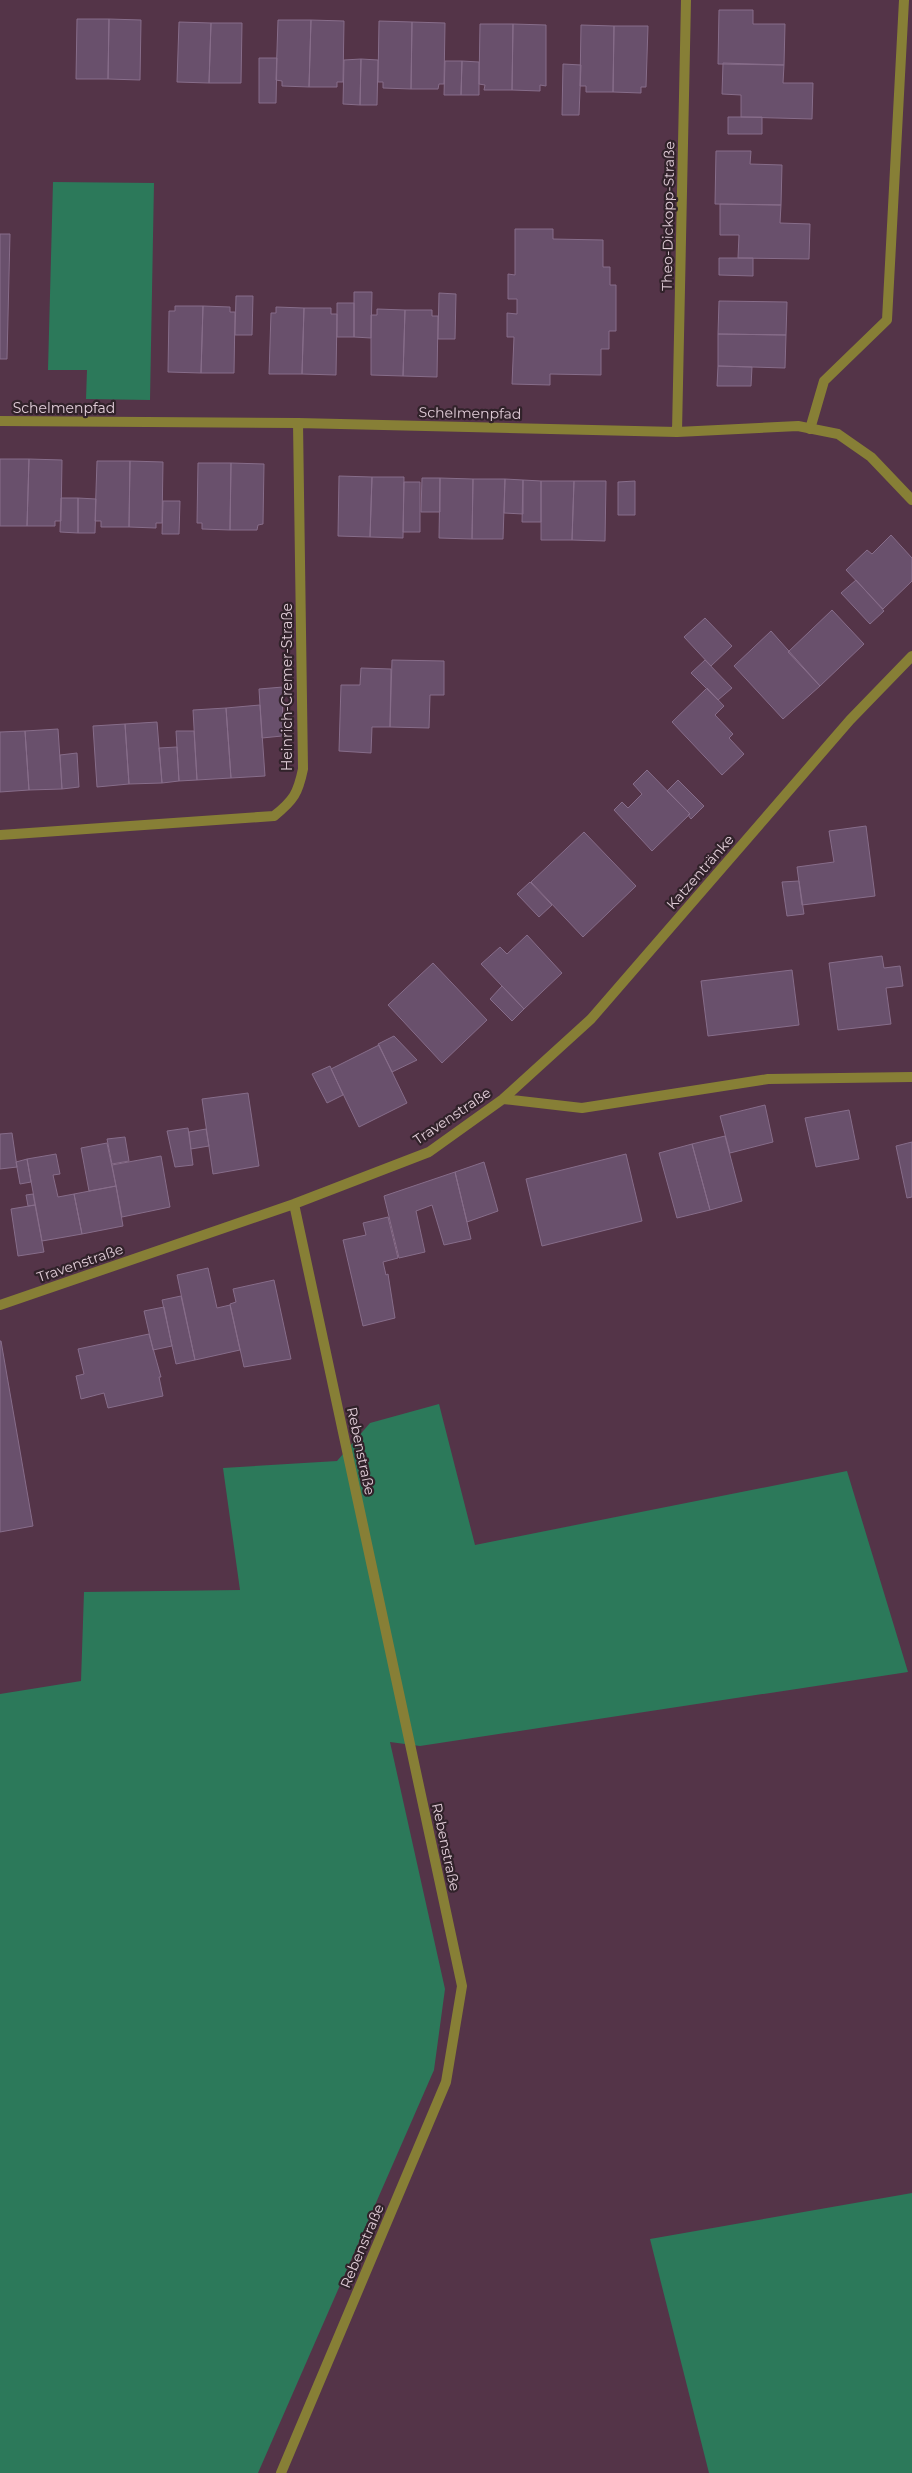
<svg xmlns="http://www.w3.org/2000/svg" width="912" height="2473" font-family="Montserrat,sans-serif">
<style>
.green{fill:#2c795a}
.building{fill:#69506c;stroke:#876d8a}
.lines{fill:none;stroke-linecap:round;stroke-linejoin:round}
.lane{stroke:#877f36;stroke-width:10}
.street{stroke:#877f36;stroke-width:10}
.labels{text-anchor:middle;stroke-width:4.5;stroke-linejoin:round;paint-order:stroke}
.street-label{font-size:14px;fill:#e1cdd8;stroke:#31222a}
</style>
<rect width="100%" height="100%" fill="#543448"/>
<path class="green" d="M53 182 154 183 150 400 86 399 87 370H48Z
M439 1404 475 1545 847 1471 908 1672 420 1746 390 1742 445 1989 434 2070 258 2473H0V1694L81 1681 84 1592 240 1590 223 1468 337 1461 370 1423Z
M912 2193V2473H709L650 2239Z"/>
<path class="building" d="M719 10H753V24H785L784 65 718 64Z
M77 19H109L108 79H76Z
M109 19 141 20 140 80 108 79Z
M278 20H311L309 87 282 86V81L276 80Z
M311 20 344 21 343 82H337V87H309Z
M379 21 412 22 411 89 383 88V82H378Z
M179 22 211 23 209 83 177 82Z
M412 22 445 23 444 84H439L438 89H411Z
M211 23H242L241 83H209Z
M480 24H513L512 90H484L485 85 479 84Z
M513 24 546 25V86L540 85V91L512 90Z
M581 25 614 26 613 92H586V86H580Z
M614 26H648L646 87H641V93L613 92Z
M259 58H277L276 103H259Z
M361 59 378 60 377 105H360Z
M361 59 360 105 343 104 344 60Z
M445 61H462L461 95H444Z
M462 61 479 62V95H461Z
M723 63 784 65 783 83H813L812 119 741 117V95L722 94Z
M563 64 581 65 579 115H562Z
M728 117H762V134H728Z
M716 151H751L750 164 782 165 781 205 715 204Z
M720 204 781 205 780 223 810 224 809 259 738 258 739 235H720Z
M515 229H553V239L603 240V267H610V285H616V331H609V349H601V375L550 374V385L512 384 514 337H507V313L517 314V299H508V274L515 275Z
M0 234H10L7 359H0Z
M719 258H753V276L719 275Z
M354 292H372L371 338 354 337Z
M439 293 456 294 455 339H438Z
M236 296H253L252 335H235Z
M719 301 787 302 786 335 718 334Z
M337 303H354V337H337Z
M175 306H203L201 373 168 372 169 311H175Z
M203 306 230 307V312H235L234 373H201Z
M276 307 304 308 302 374H269L271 313H276Z
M304 308H331V314H337L336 375 302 374Z
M377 309 405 310 403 376 371 375V315H377Z
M405 310H432V316H438L437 377 403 376Z
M718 334 786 335 785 368 718 366Z
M718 366 752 367 751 386H717Z
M0 459H29L27 526H0Z
M29 459 62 460 61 521H55V526H27Z
M97 461H130L129 527H101V521H95Z
M130 461 163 462 162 523H156V528L129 527Z
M198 463H231L230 530 202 529V523H197Z
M231 463 264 464 263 524 258 525 257 530H230Z
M339 476 372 477 370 537 338 536Z
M372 477H404L403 538 370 537Z
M422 478H440V512H421Z
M440 478 473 479 472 539 439 538Z
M473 479H505L503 539H472Z
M505 479 523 480V514L504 513Z
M523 480 541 481V522H522Z
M541 481H574L572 540H541Z
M574 481H606L605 541 572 540Z
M635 481V515H618V482Z
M404 482H420V532H403Z
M61 498H78V533L60 532Z
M78 498 96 499 95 533H78Z
M163 501H180L179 534H162Z
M891 535 912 558V581L883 609 846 570 867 550 872 554Z
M856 580 884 611 870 624 841 593Z
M832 610 864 644 820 686 788 652Z
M705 618 732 646 711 666 684 637Z
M771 631 820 686 783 719 734 666Z
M392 660 444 661V695H430L429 728 390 727Z
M705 660 732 688 718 700 691 673Z
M361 668 391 669 390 727H372L371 753 339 751 341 685H360Z
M283 687 282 736 262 738 259 689Z
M707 688 724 706 715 715 733 734 729 738 744 754 722 775 672 722Z
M260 705 265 776 231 778 226 708Z
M226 708 231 778 197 780 193 710Z
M157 722 162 783 129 784 125 724Z
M125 724 129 784 97 787 93 726Z
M58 729 62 789 29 790 25 731Z
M25 731 29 790 0 792V732Z
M176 731H194L197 780 179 781Z
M177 747 179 781 162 783 159 748Z
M77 753 79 787 62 789 60 755Z
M647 770 690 814 652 851 614 810 622 802 628 808 642 794 633 784Z
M678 780 704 806 691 819 688 815 690 814 667 791Z
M866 826 875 896 802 905 797 867 834 862 829 831Z
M584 832 636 886 583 937 531 882Z
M799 881 804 914 787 916 782 882Z
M530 882 552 905 539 917 517 894Z
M527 935 562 973 524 1009 481 964 500 947 507 954Z
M882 956 884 968 900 966 903 986 886 988 891 1024 838 1030 829 963Z
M433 963 487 1020 442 1063 388 1005Z
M792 970 799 1025 708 1036 701 981Z
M502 986 524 1009 512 1021 490 999Z
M394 1036 417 1060 392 1072 378 1044Z
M379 1045 407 1103 359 1127 331 1069Z
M330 1066 343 1095 327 1103 312 1074Z
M248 1093 259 1166 213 1174 202 1099Z
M765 1105 773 1142 730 1153 720 1116Z
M849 1110 859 1159 816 1167 805 1118Z
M188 1128 193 1165 175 1167 167 1131Z
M206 1129 209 1146 191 1149 189 1132Z
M12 1133 17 1167 0 1169V1134Z
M725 1136 742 1201 710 1210 692 1144Z
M125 1137 129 1161 112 1164 107 1139Z
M912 1142V1197L907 1198 896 1146Z
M107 1143 116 1186 89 1191 81 1148Z
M692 1144 710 1210 677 1218 659 1153Z
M56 1154 60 1174 53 1175 58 1197 74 1194 82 1234 42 1241 27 1159Z
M626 1154 642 1221 542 1246 526 1179Z
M161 1156 170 1207 122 1217 112 1165Z
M27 1159 31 1182 20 1184 16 1162Z
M484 1162 498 1211 467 1222 455 1172Z
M455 1172 471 1239 444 1245 432 1205 416 1211 425 1252 399 1258 384 1196Z
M116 1186 123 1226 82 1234 74 1194Z
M33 1194 35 1205 28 1206 26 1195Z
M35 1205 44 1252 18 1256 11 1209Z
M388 1217 398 1258 383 1262 386 1275 388 1274 395 1318 363 1326 343 1240 366 1235 363 1223Z
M208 1268 217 1308 230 1305 240 1350 195 1360 177 1275Z
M274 1280 291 1359 244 1367 230 1304 236 1302 233 1289Z
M181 1296 195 1360 176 1364 162 1300Z
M164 1307 172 1346 153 1350 144 1311Z
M149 1334 161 1377H159L163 1396 108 1408 104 1393 81 1399 76 1376 84 1374 78 1349Z
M1 1341 33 1526 0 1532V1341Z"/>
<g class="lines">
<path class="lane" d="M810 429 824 381 887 320 904 0"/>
<path class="street" d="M0 421 298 423 677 432 798 426 838 434 871 457 912 500
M677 432 686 0
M0 835 274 816C294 800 298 793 303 769L298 423
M503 1099 582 1108 768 1079 912 1077
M0 1305 294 1204 429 1152 503 1099 591 1019 850 720 912 656
M281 2473 446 2082 462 1986 294 1204"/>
</g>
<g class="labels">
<g class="street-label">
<text transform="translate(668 216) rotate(-89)" y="5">Theo-Dickopp-Straße</text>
<text x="64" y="413">Schelmenpfad</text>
<text transform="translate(470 413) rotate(1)" y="5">Schelmenpfad</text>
<text transform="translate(287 687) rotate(-90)" y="5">Heinrich-Cremer-Straße</text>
<text transform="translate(700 872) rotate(-49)" y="5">Katzentränke</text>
<text transform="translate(452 1116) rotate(-34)" y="5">Travenstraße</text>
<text transform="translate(80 1263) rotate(-19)" y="5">Travenstraße</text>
<text transform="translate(361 1451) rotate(78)" y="5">Rebenstraße</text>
<text transform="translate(446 1847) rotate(78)" y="5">Rebenstraße</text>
<text transform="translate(362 2246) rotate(-67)" y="5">Rebenstraße</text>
</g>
</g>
</svg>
